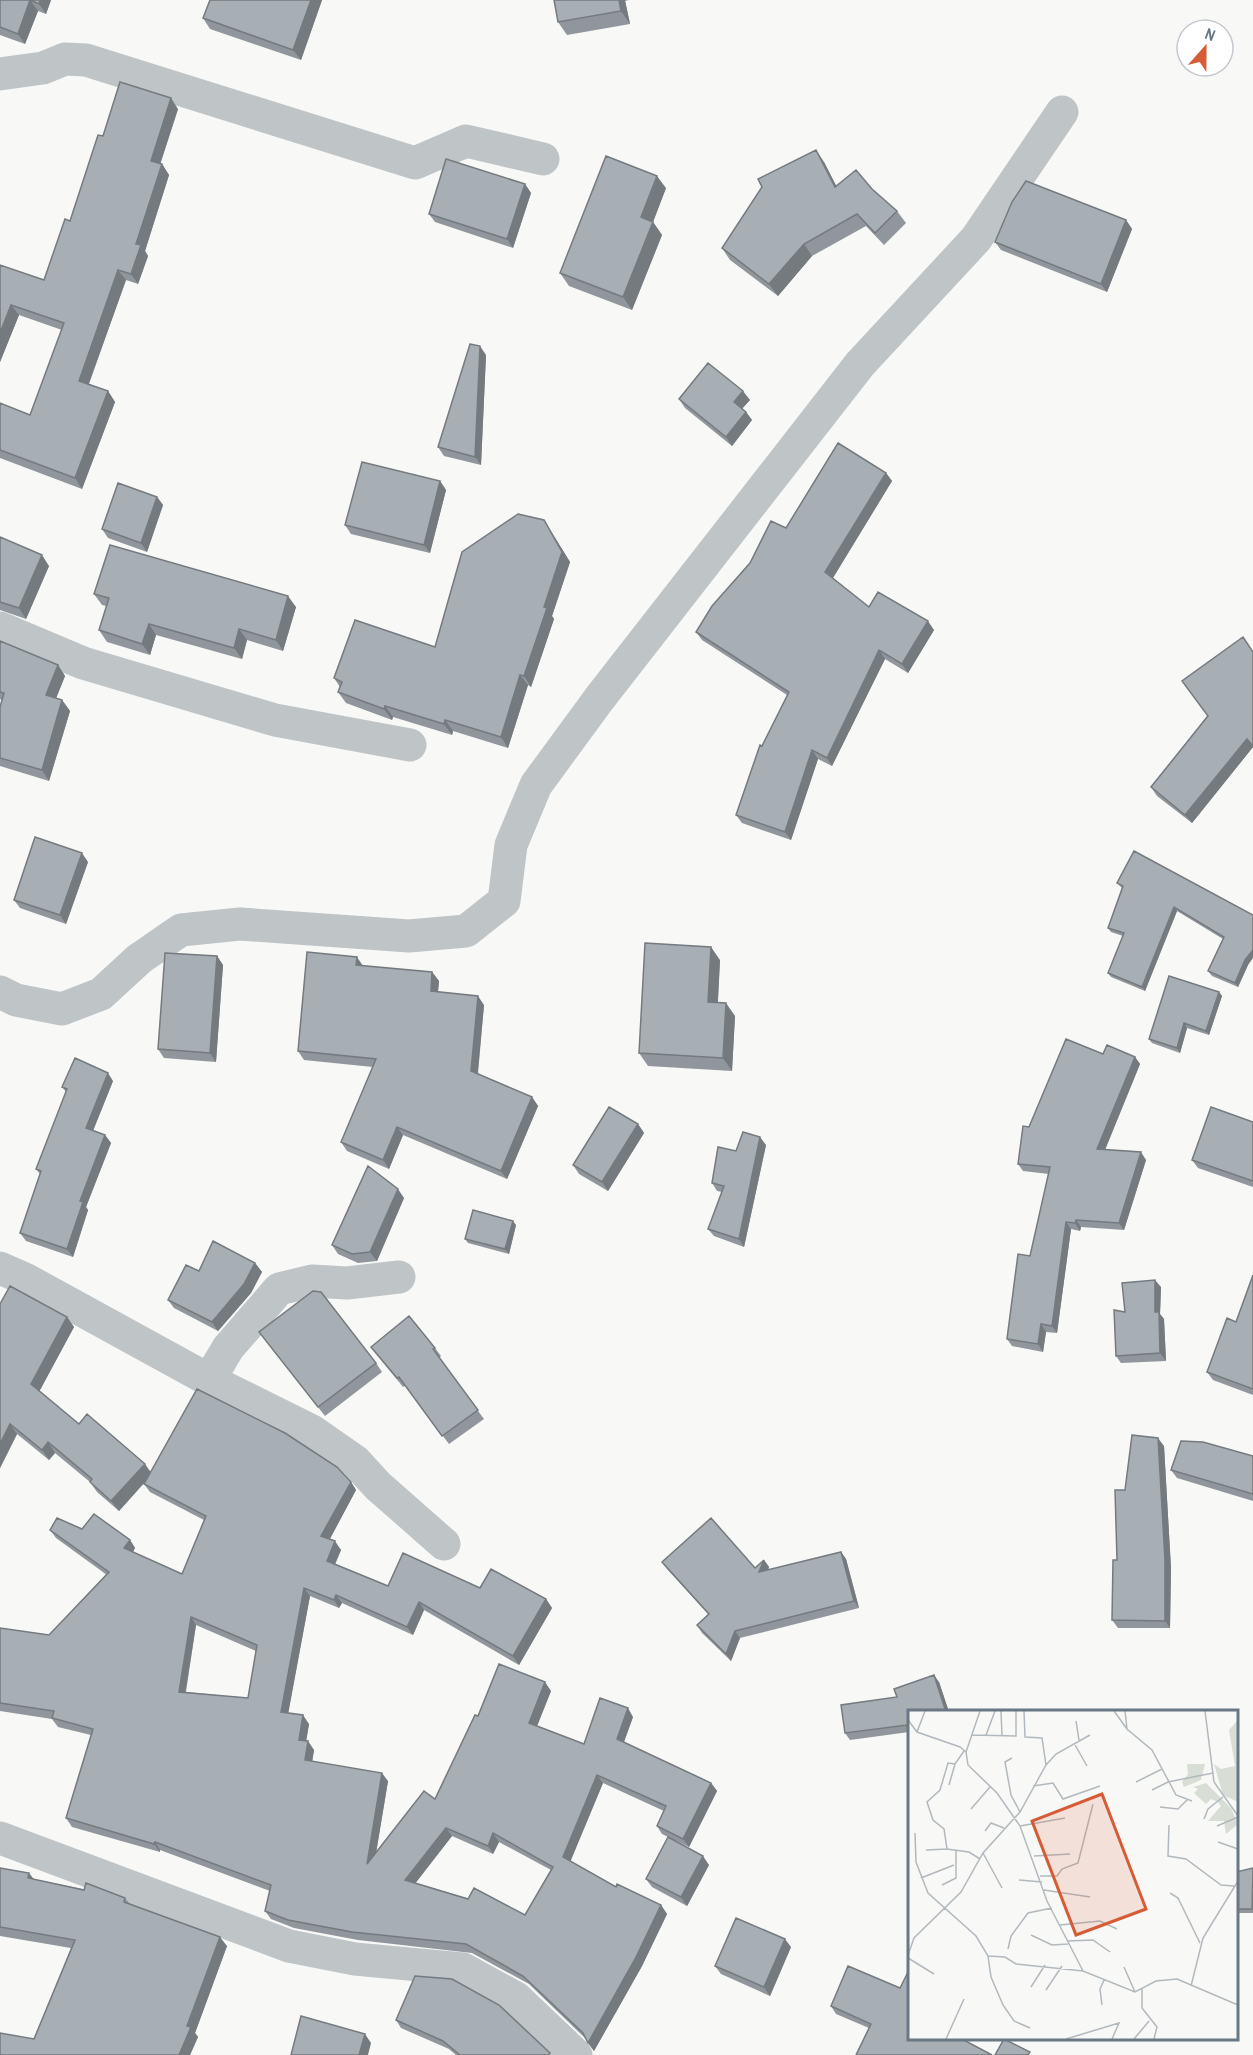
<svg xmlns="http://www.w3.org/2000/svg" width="1253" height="2055" font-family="'Archivo Narrow',sans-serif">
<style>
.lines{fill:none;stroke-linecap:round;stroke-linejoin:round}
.street{stroke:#bfc4c7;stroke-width:33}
.wall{fill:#90969b;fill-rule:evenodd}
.shaded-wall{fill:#757a7e}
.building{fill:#a7afb4;stroke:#757a7e;stroke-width:1.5;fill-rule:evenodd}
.inset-road{fill:none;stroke:#b2b9be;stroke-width:1.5}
.view{fill:#d65c38;fill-opacity:0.15;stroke:#d65c38;stroke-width:3}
.inset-edge{fill:none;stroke:#697884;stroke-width:3}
</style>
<rect width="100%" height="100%" fill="#f8f8f6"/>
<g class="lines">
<path class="street" d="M0 74 43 68 65 59 86 60 415 163 466 141 543 159
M0 628 83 663 275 720 410 745
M0 992 16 1000 62 1009 101 994 139 959 181 930 240 924 409 936 466 931 504 901 511 845 536 785 599 699 860 364 976 239 1062 112
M0 1268 25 1279 209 1380 312 1431 355 1461 378 1486 444 1544
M209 1380 228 1348 279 1289 312 1281 347 1283 399 1277
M0 1838 289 1946 355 1959 463 1969 516 1998 576 2055"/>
</g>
<path class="wall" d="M0 0H51L46 14 38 11 25 44 0 35Z
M322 0 301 60 210 29 203 18Z
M554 0H629L625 1 630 24 567 35 558 22Z
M178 109 160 164H162L169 175 145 251 148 256 138 284 126 280 89 384 108 391 115 402 82 489 0 458V403L30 415 62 330 19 315 0 362V265L44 280 70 221 103 136Z
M824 162 836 186 872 189 897 211 906 223 884 245 866 226 812 256 778 296 730 260 722 248Z
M525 184 531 193 513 248 435 222 429 214Z
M666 188 653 222 662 235 632 310 569 286 560 273Z
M1126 220 1132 229 1107 292 1001 250 995 242Z
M486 355 481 465 444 456 438 447Z
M679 399 750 400 742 408 746 412 752 420 732 446 685 408Z
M886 473 892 481 833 578 869 607 934 630 908 673 885 659 832 766 818 759 791 840 742 823 736 815 762 746 787 695 702 640 696 632 786 528Z
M440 481 446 490 430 553 351 534 345 525Z
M157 497 163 505 147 552 108 538 102 529Z
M544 520 570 562 552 616 554 619 531 687 528 685 508 748 453 731 452 735 393 717 392 720 346 703 338 692 340 687 334 678 435 647Z
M0 537 49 566 26 619 0 610Z
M94 594 296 607 283 651 247 640 242 659 156 635 150 655 107 642 99 630 106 606 102 605Z
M0 641 58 665 65 676 56 698 62 700 70 711 49 781 0 766V707L2 700 0 699Z
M1253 652V747L1192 823 1157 796 1151 787 1207 716Z
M88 862 66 924 20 908 14 900Z
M1117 883 1253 915 1248 965 1238 987 1212 976 1208 971 1223 939 1177 911 1145 991 1111 977 1108 973 1123 936 1111 932 1108 928 1122 888Z
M217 956 223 965 216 1062 164 1058 158 1049Z
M720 960 718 1002 735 1016 732 1071 648 1066 639 1053Z
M363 966 432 972 439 981 438 992 484 1005 478 1074 532 1097 538 1106 507 1179 403 1135 389 1169 347 1151 341 1142 373 1067 304 1060 298 1051Z
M1219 992 1222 996 1209 1035 1187 1028 1180 1053 1152 1043 1149 1039Z
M1103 1054 1135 1057 1140 1064 1105 1150 1146 1160 1124 1230 1081 1227 1080 1231 1071 1229 1057 1333 1046 1332 1043 1352 1012 1346 1007 1339 1030 1256 1049 1174 1023 1171 1018 1164 1029 1127Z
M113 1081 93 1130 105 1135 111 1143 86 1207 88 1210 73 1257 26 1241 20 1233 40 1174 36 1169 66 1092 62 1087Z
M1253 1122V1187L1198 1168 1192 1160Z
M638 1124 644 1133 608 1191 579 1174 573 1165Z
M766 1145 744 1247 714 1236 708 1229 722 1192 717 1191 712 1183 736 1151Z
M404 1198 377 1261 358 1263 338 1254 332 1245Z
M516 1225 509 1254 468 1243 465 1239Z
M255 1263 262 1272 251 1293 218 1331 174 1308 168 1300 199 1271Z
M1253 1275V1395L1213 1380 1207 1372 1236 1322Z
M1161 1287 1160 1314 1164 1319 1166 1361 1121 1363 1116 1356 1125 1312Z
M0 1304 67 1317 74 1327 39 1391 79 1424 151 1472 351 1482 356 1490 330 1539 341 1550 335 1564 388 1586 480 1588 546 1599 552 1608 519 1665 424 1610 413 1635 342 1603 339 1608 310 1596 288 1713 309 1724 306 1741 314 1750 312 1762 388 1781 376 1852 435 1799 478 1716 551 1691 537 1726 584 1744 633 1717 624 1742 711 1783 717 1791 689 1847 662 1834 657 1826 664 1811 603 1783 570 1861 616 1887 661 1905 667 1914 642 1966 594 2051 586 2039 529 1984 472 1953 358 1940 294 1928 271 1919 265 1911 270 1891 160 1850V1852L72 1827 66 1818 91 1735 58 1727 52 1719 0 1711V1628L49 1635 107 1575 56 1538 50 1530 82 1529 130 1540 135 1548 133 1552 182 1574 204 1520 150 1492 144 1484 146 1481 119 1511 97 1492 90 1482 55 1453 49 1460 17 1434 0 1468ZM196 1625 256 1651 248 1698 186 1692ZM452 1836 493 1854 499 1842 551 1870 525 1915 415 1883Z
M259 1332 376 1363 382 1372 325 1416Z
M371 1347 435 1348 441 1356 439 1358 484 1419 449 1444 405 1386 403 1387Z
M1164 1446 1171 1568 1170 1628H1118L1112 1620 1117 1560 1125 1490Z
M1253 1456V1501L1177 1478 1171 1470Z
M841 1552 846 1559 859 1608 740 1638 731 1661 702 1633 697 1625 708 1614 667 1569 662 1562 755 1568 764 1560 769 1567 768 1570Z
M939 1682 949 1712H909V1732L850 1740 845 1733 897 1697Z
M709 1865 687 1906 652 1887 646 1879Z
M0 1868 34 1879 125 1898 130 1904 227 1946 195 2033 198 2037 190 2055H0L34 2039 71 1948 0 1936Z
M1253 1868V1913H1236V1872Z
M791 1947 770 1996 721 1974 715 1966Z
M831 2006 909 2038 869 2028 836 2014Z
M396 2020 550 2053 551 2055H456L449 2049 401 2028Z"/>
<path class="shaded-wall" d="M30 0 38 11 25 44 18 34Z
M40 0H51L46 14 39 4Z
M311 0H322L301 60 293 50Z
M619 0H625L630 24 621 11Z
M171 98 178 109 158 171 151 161Z
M816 150 824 162 843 199 835 187Z
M162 164 169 175 145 251 148 256 138 284 131 274 136 244Z
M657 176 666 188 653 222 662 235 632 310 623 297 641 217Z
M525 184 531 193 513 248 507 239Z
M1126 220 1132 229 1107 292 1101 284Z
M804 244 812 256 778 296 769 284Z
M118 270 126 280 86 391 79 381Z
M11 305 19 315 0 362V333Z
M480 346 486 355 481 465 475 457Z
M108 391 115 402 82 489 75 478Z
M743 391 750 400 741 410 734 402Z
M746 412 752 420 732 446 726 437Z
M886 473 892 481 831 581 825 572Z
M440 481 446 490 430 553 424 545Z
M157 497 163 505 147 552 141 543Z
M544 520 570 562 552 616 554 619 531 687 524 676 544 607Z
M42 555 49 566 26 619 19 608Z
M288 596 296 607 283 651 276 640Z
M928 621 934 630 908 673 902 664Z
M149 624 156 635 150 655 142 644Z
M239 629 247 640 242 659 234 648Z
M879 650 885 659 832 766 827 758Z
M58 665 65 676 53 706 46 695Z
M520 675 528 685 508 748 501 737Z
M62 700 70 711 49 781 42 770Z
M385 706 393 717 392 720 384 709Z
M445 720 453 731 452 735 444 724Z
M1247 739 1253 747 1192 823 1185 815Z
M812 750 818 759 791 840 785 832Z
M82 853 88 862 66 924 60 915Z
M1174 907 1177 911 1145 991 1142 987Z
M711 947 720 960 717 1015 708 1002Z
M1253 950V958L1248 965 1238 987 1235 983 1245 960Z
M217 956 223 965 216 1062 210 1053Z
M357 957 363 966 356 965Z
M432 972 439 981 437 1000 431 991Z
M1219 992 1222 996 1209 1035 1206 1031Z
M478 996 484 1005 477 1080 471 1071Z
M726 1003 735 1016 732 1071 723 1058Z
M1184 1023 1187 1028 1180 1053 1177 1048Z
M1135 1057 1140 1064 1102 1157 1097 1149Z
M108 1073 113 1081 91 1136 86 1128Z
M532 1097 538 1106 507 1179 501 1171Z
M638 1124 644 1133 608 1191 602 1182Z
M397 1127 403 1135 389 1169 383 1160Z
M105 1135 111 1143 86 1207 88 1210 73 1257 67 1249 80 1201Z
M760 1137 766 1145 744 1247 739 1239Z
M1141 1152 1146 1160 1124 1230 1119 1223Z
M398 1189 404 1198 377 1261 370 1252Z
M1076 1220 1081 1227 1080 1231 1075 1223Z
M513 1221 516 1225 509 1254 505 1249Z
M1066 1222 1071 1229 1057 1333 1052 1326Z
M255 1263 262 1272 251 1293 218 1331 212 1322Z
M1155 1280 1161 1287 1160 1314 1164 1319 1166 1361 1160 1353 1155 1312Z
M67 1317 74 1327 38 1394 31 1384Z
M1041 1324 1046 1332 1043 1352 1038 1344Z
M10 1424 17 1434 0 1468V1444Z
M1158 1438 1164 1446 1171 1568 1170 1628 1165 1621Z
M48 1442 55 1453 49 1460 42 1450Z
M145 1464 152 1474 119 1511 111 1501Z
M351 1482 356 1490 327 1544 321 1536Z
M130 1540 135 1548 130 1556 124 1548Z
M335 1541 341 1550 333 1569 327 1561Z
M841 1552 846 1559 859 1608 854 1601Z
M764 1560 769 1567 764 1580 759 1572Z
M304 1588 310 1596 287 1720 281 1712Z
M336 1595 342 1603 339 1608 334 1600Z
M546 1599 552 1608 519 1665 513 1656Z
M419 1602 424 1610 413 1635 407 1627Z
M191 1617 196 1625 184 1700 179 1692Z
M735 1631 740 1638 731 1661 726 1654Z
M934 1675 939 1682 949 1712H946Z
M545 1682 551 1691 535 1731 529 1723Z
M628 1708 633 1717 622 1747 617 1739Z
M303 1715 309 1724 305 1748 299 1740Z
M308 1741 314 1750 311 1769 305 1760Z
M382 1773 388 1781 373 1872 367 1864Z
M597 1775 603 1783 569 1865 563 1857Z
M711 1783 717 1791 689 1847 683 1839Z
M446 1828 452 1836 411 1889 405 1880Z
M493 1833 499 1842 493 1854 488 1846Z
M155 1842 160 1850V1852L154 1844Z
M703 1856 709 1865 687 1906 681 1897Z
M29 1873 36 1882 28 1878Z
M661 1905 667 1914 642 1966 594 2051 588 2043Z
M220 1937 227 1946 195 2033 198 2037 190 2055H179L187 2026Z
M785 1939 791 1947 770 1996 764 1987Z
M365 2034 371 2043 368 2055H359Z"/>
<path class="building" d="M0 0H40L39 4 30 0 18 34 0 27Z
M210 0H311L293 50 203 18Z
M554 0H619L621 11 558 22Z
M120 82 171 98 151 161 162 164 136 244 141 245 131 274 118 270 79 381 108 391 75 478 0 450V403L30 415 64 323 11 305 0 333V265L44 280 65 219 70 221 98 135 103 136Z
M816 150 835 187 856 170 872 189 897 211 875 233 857 214 804 244 769 284 722 248 762 187 758 179Z
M606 156 657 176 641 217 653 222 623 297 560 273Z
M446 159 525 184 507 239 429 214Z
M1026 181 1126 220 1101 284 995 242 1012 202Z
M470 344 480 346 475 457 438 447Z
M708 363 743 391 734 402 746 412 726 437 679 399Z
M838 443 886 473 825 572 869 607 878 592 928 621 902 664 879 650 827 758 812 750 785 832 736 815 760 745 762 746 789 692 696 632 712 606 750 563 771 521 786 528Z
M362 462 440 481 424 545 345 525Z
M118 483 157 497 141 543 102 529Z
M518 514 544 520 562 552 544 607 547 608 524 676 520 675 501 737 445 720 444 724 385 706 384 709 338 692 342 682 334 678 355 620 435 647 462 552Z
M0 537 42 555 19 608 0 602Z
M110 545 288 596 276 640 239 629 234 648 149 624 142 644 99 630 109 598 94 594Z
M1243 637 1253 652V746L1247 739 1185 815 1151 787 1208 716 1182 681Z
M0 641 58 665 46 695 62 700 42 770 0 758V707L4 693 0 692Z
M35 837 82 853 60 915 14 900Z
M1134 851 1253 915V950L1245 960 1235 983 1208 971 1224 937 1174 907 1142 987 1108 973 1124 933 1108 928 1123 886 1117 883Z
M645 943 711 947 708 1002 726 1003 723 1058 639 1053Z
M307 952 357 957 356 965 432 972 431 991 478 996 471 1071 532 1097 501 1171 397 1127 383 1160 341 1142 376 1059 298 1051Z
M165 953 217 956 210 1053 158 1049Z
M1169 976 1219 992 1206 1031 1184 1023 1177 1048 1149 1039Z
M1066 1039 1103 1054 1107 1045 1135 1057 1097 1149 1141 1152 1119 1223 1076 1220 1075 1223 1066 1222 1052 1326 1041 1324 1038 1344 1007 1339 1018 1254 1030 1256 1050 1167 1018 1164 1023 1126 1029 1127Z
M75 1058 108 1073 86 1128 105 1135 80 1201 83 1202 67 1249 20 1233 41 1171 36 1169 67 1089 62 1087Z
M609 1107 638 1124 602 1182 573 1165Z
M1211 1107 1253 1122V1181L1192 1160Z
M743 1132 760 1137 739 1239 708 1229 724 1186 712 1183 718 1147 736 1151Z
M368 1166 398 1189 370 1252 352 1254 332 1245Z
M473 1210 513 1221 505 1249 465 1239Z
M213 1241 255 1263 244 1284 212 1322 168 1300 186 1265 199 1271Z
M1253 1275V1389L1207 1372 1227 1318 1236 1322Z
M1155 1280V1312H1159L1160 1353 1116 1356 1114 1310 1125 1312 1122 1283Z
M10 1286 67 1317 31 1384 79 1424 87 1414 145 1464 111 1501 90 1482 92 1479 48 1442 42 1450 10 1424 0 1444V1304Z
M313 1291 321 1292 376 1363 318 1407 259 1332Z
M409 1316 435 1348 433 1349 478 1410 442 1436 399 1377 397 1378 371 1347Z
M197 1389 285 1433 337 1467 351 1482 321 1536 335 1541 327 1561 388 1586 403 1553 480 1588 491 1569 546 1599 513 1656 419 1602 407 1627 336 1595 334 1600 304 1588 281 1712 303 1715 299 1740 308 1741 305 1760 382 1773 367 1864 424 1791 435 1799 475 1715 478 1716 499 1664 545 1682 529 1723 584 1744 600 1698 628 1708 617 1739 711 1783 683 1839 657 1826 666 1806 597 1775 563 1857 616 1887 617 1884 661 1905 636 1957 588 2043 583 2033 523 1976 466 1944 352 1932 288 1920 265 1911 271 1885 155 1842 154 1844 66 1818 93 1729 52 1718 54 1711 0 1703V1628L49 1635 109 1572 50 1530 57 1518 82 1529 94 1514 130 1540 124 1548 182 1574 206 1516 144 1484ZM191 1617 257 1645 248 1698 179 1692ZM446 1828 488 1846 493 1833 553 1867 525 1915 474 1888 468 1899 405 1880Z
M1132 1435 1158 1438 1165 1560V1621L1112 1620 1113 1560H1117L1115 1490H1125Z
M1181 1441 1203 1442 1253 1456V1494L1171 1470Z
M711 1518 755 1568 764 1560 759 1572 841 1552 854 1601 735 1631 726 1654 697 1625 709 1614 662 1562Z
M934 1675 946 1712H909V1732L907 1725 845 1733 841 1705 897 1697 894 1689Z
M668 1837 703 1856 681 1897 646 1879Z
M0 1868 29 1873 28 1878 84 1890 86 1883 125 1898 124 1902 220 1937 187 2026 191 2027 179 2055H0V2033L34 2039 75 1940 0 1927Z
M1253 1868 1252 1909H1236V1872Z
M736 1918 785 1939 764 1987 715 1966Z
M848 1966 900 1988 909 1970V2038H960L992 2055H856L871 2024 831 2006Z
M415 1976 452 1979 499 2005 550 2053 548 2055H460L443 2041 396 2020Z
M301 2016 365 2034 359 2055H291Z
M1004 2039 1030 2052 1028 2055H995Z"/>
<g transform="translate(908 1710)">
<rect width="330" height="330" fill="#f8f8f6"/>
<path d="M330 10V92L315 85 306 54 313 59 327 56 321 20ZM279 54H297L293 70 276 77 274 72 280 64ZM298 73 323 98 330 114 318 124 316 111H300L313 96 310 92 303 89 298 94 286 83 290 79 285 77Z" fill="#d8ddd5"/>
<path class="inset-road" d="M72 1 58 42 60 55 89 83 112 116 139 191 175 261M93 1 94 26M116 1 117 27 134 28 138 55M206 1 219 19M217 1 219 19 244 40 268 85 284 91M297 1 306 72 330 106M0 10 9 22 52 37 58 42M168 11 171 30M9 22 17 1M64 25 108 26V1M78 25 87 1M166 33 179 56M56 41 47 54 40 53 32 80 19 92 25 110 36 119 39 139 61 142 72 149M104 48 97 52 103 85 112 102M228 72 254 59M41 75 47 54M125 76 145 73 155 89 192 76M244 80 260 72 305 63M252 97 270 99 280 89M63 99 82 77M296 109 300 99 315 87M261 115 260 146 278 149 313 175 326 176M112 116 157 108M309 116 330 107M77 121 83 113 96 118M7 123 8 152 20 183 68 226 80 246 97 247 108 254 175 261 227 282 248 271 269 269 330 295M310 132 330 139M18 140 39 139M75 143 94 178M126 146 162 144M132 166H149L154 159 170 153 185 94M13 168 46 155M111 170 134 172M34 175 48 168V140M136 180 182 187M262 183 270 188 292 233M152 215 192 211 209 219M123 225 144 235 160 234M159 231 185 230 202 242M100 239 103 226 120 203 144 198M0 245 6 228 53 182 75 143 112 102 138 55 148 44 182 25M80 246 83 267 95 295 106 311 122 318M0 248 26 264M216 257 227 282M283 276 295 228 330 171M123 277 137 255M234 279V298L249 317 246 329M138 280 154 256M194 295 192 279 196 270M38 329 56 289M158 329 211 313 204 329M226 329 241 311"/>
<path class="view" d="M194 84 238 199 168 225 124 111Z"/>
<rect width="330" height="330" class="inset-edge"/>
</g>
<g transform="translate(1205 48) rotate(21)"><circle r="28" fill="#ffffff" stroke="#c3c9ce" stroke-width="1.5"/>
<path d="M0-4.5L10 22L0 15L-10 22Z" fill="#d65c38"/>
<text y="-9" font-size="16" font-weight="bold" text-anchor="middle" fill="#697884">N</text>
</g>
</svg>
